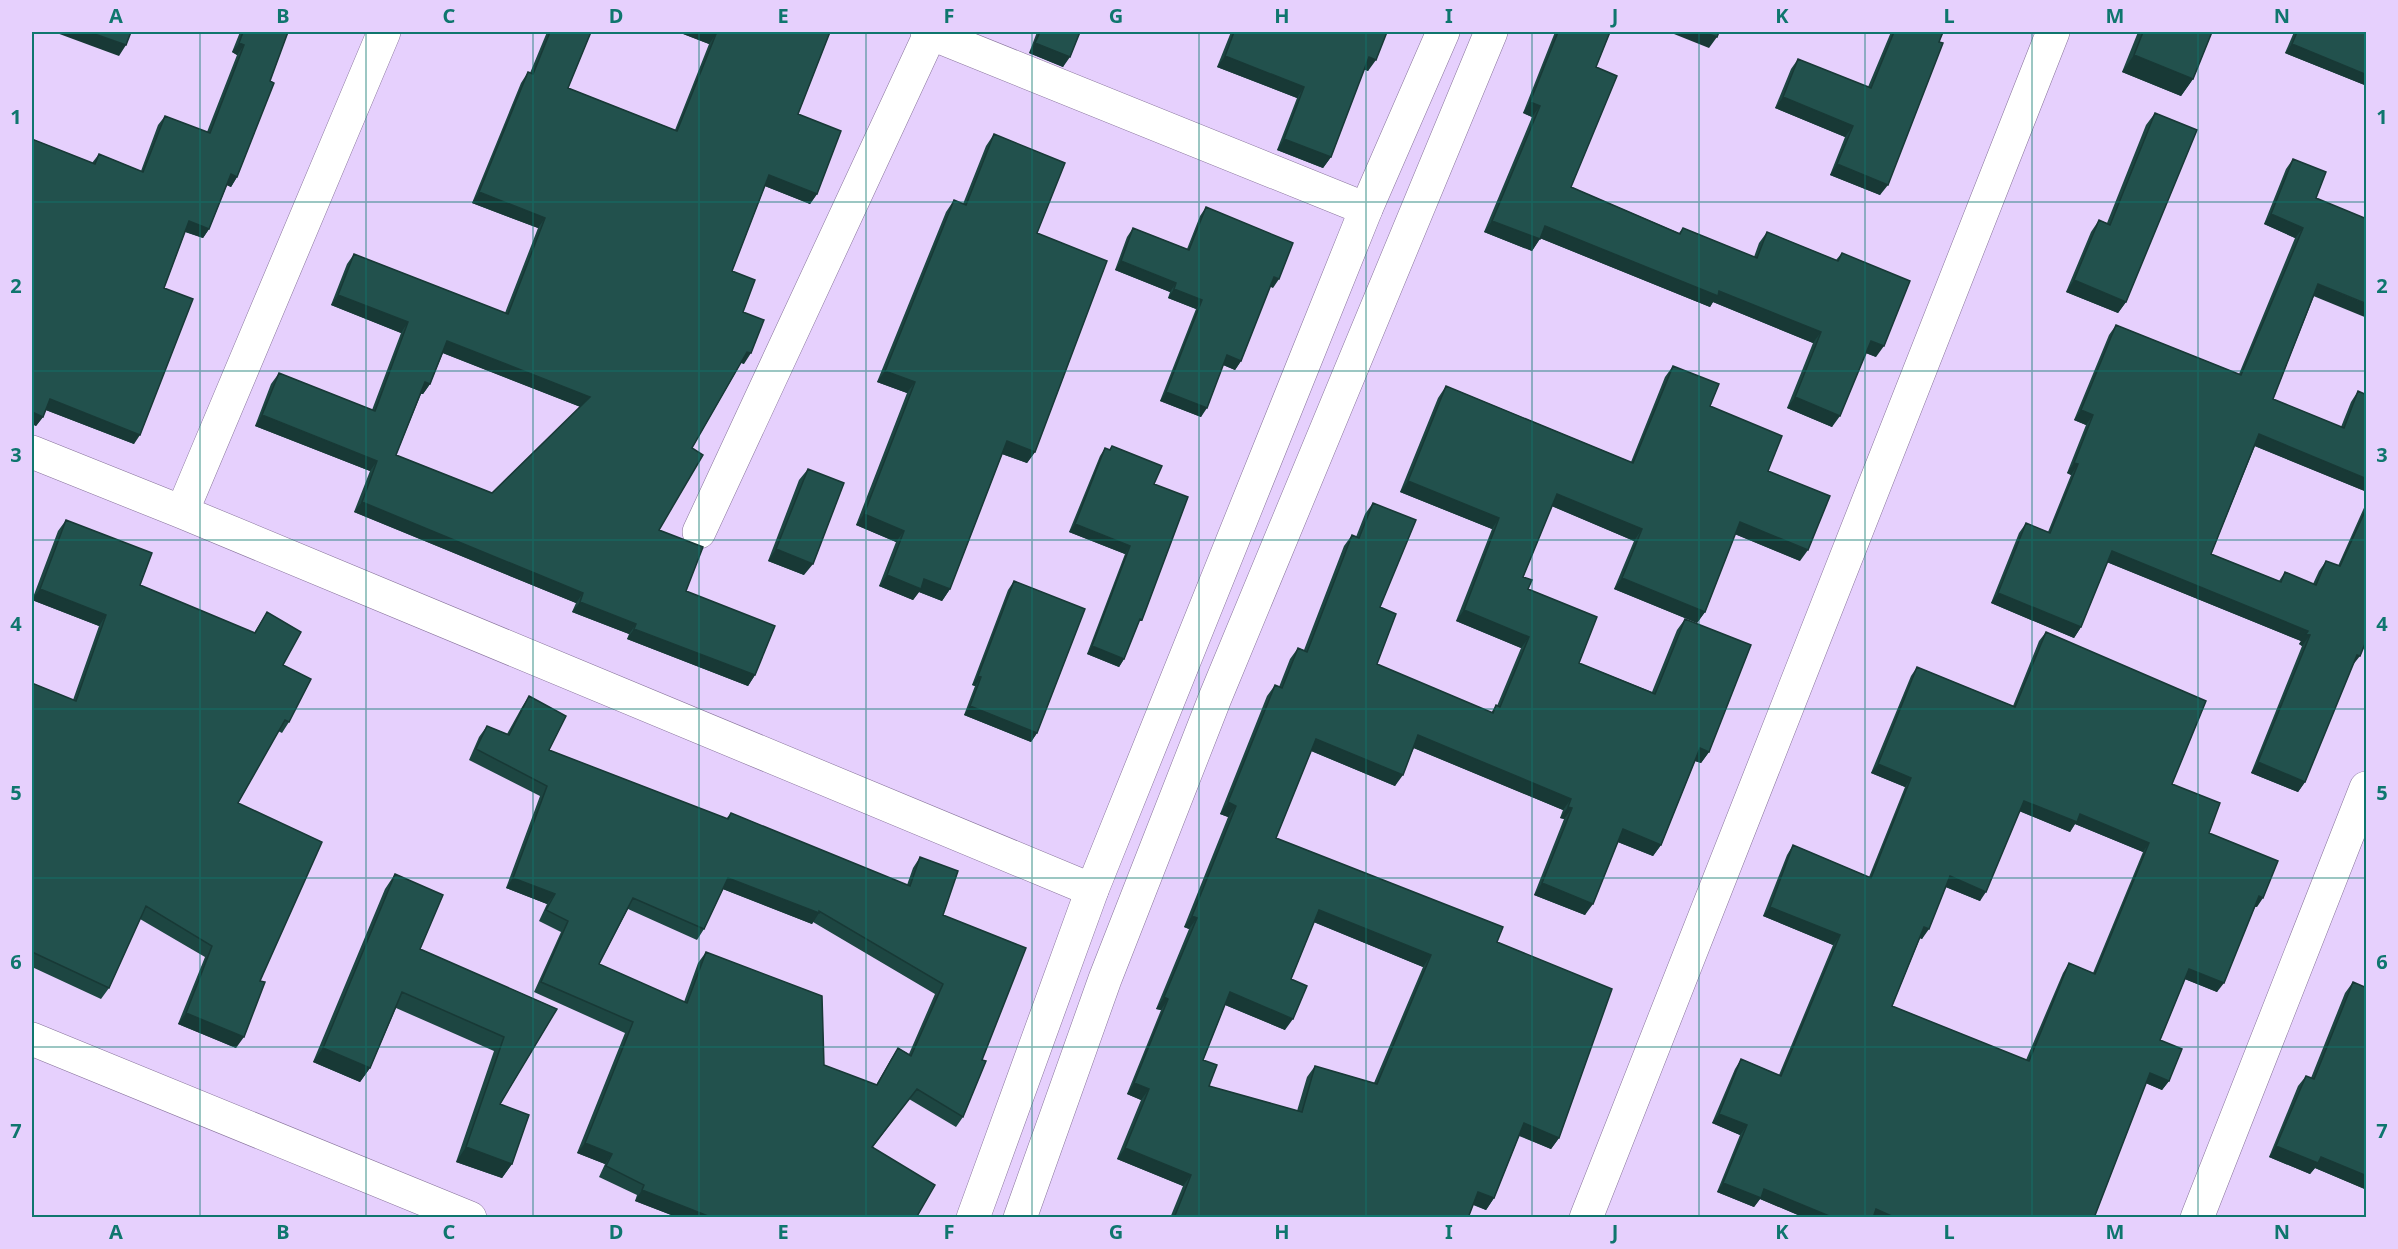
<svg xmlns="http://www.w3.org/2000/svg" width="2398" height="1249" font-family="'Noto Sans',sans-serif">
<style>
.lines{fill:none;stroke-linecap:round;stroke-linejoin:round}
.street-casing{stroke:#87739b;stroke-width:34}
.secondary-casing{stroke:#87739b;stroke-width:34}
.street{stroke:#fff;stroke-width:33}
.secondary{stroke:#fff;stroke-width:33}
.wall{fill:#1d4642;fill-rule:evenodd}
.shaded-wall{fill:#183936}
.building{fill:#22514d;stroke:#183936;stroke-width:1.5;fill-rule:evenodd}
.grid{fill:none;stroke:#0f766e;stroke-width:1.5;stroke-opacity:0.55}
.neatline{fill:none;stroke:#0f766e;stroke-width:2}
.grid-label{font-size:20px;text-anchor:middle;font-weight:bold;fill:#0f766e}
</style>
<rect width="100%" height="100%" fill="#e6d0fd"/>
<g class="lines">
<g class="street-casing">
<path id="street" d="M927 32 1366 209
M32 452 182 512 1092 890
M182 512 384 32
M699 532 931 32
M1586 1218 2053 32
M2197 1218 2366 788"/>
</g>
<g class="secondary-casing">
<path id="secondary" d="M32 1039 470 1218
M973 1218 1092 890 1366 209 1443 32
M1020 1218 1105 979 1215 698 1491 32"/>
</g>
<use href="#street" class="street"/>
<use href="#secondary" class="secondary"/>
</g>
<path class="wall" d="M240 32H288L270 81 237 177 231 187 227 185 209 229 203 238 185 232 164 288 134 444 46 410 43 417 36 426 32 424V139L92 163 99 154 141 171 158 125 165 116 207 132 237 55 232 52Z
M547 32H591L568 88 675 130 709 44 678 32H830L798 114 817 194 810 204 765 186 732 271 743 312 744 364 741 363 692 448 659 530 686 591 755 675 748 686 627 639 629 634 572 612 576 603 354 512 370 471 255 426 271 384 279 373 372 410 401 333 331 305 347 264 354 254 505 313 538 228 472 203 521 83 528 72 530 73ZM443 353 581 407 492 493 396 455 421 394H423L430 384Z
M1037 32H1080L1063 67 1029 53Z
M1231 32H1387L1368 71 1364 69 1331 157 1323 168 1277 150 1297 98 1217 67Z
M1555 32H1610L1596 67 1571 187 1679 233 1683 228 1754 257 1759 243 1767 232 1836 260 1842 253 1876 357 1866 353 1832 427 1787 408 1813 343 1713 302 1710 307 1540 238 1532 251 1484 232 1532 117 1523 113Z
M1891 32H1943L1880 195 1830 175 1845 137 1775 108 1791 69 1798 59 1868 87Z
M2138 32H2212L2193 79 2181 96 2122 72Z
M2294 32H2367V86L2285 53Z
M2155 113 2126 302 2118 313 2066 292 2091 232 2099 220 2107 223 2146 125Z
M994 134 1037 233 1035 452 1027 463 1002 454 950 589 942 601 919 592 913 600 879 586 896 542 856 525 907 393 877 382 946 212 954 200 963 204 986 146Z
M2293 159 2316 198 2314 296 2273 399 2341 427 2351 402 2358 391 2367 492 2255 446 2211 554 2279 581 2285 572 2313 584 2319 571 2326 561 2338 566 2367 501V639L2352 666 2305 782 2298 792 2251 773 2302 646 2299 644 2301 641 2107 562 2081 627 2074 638 1991 603 2019 533 2026 523 2048 532 2071 475 2067 473 2086 425 2074 420 2109 335 2116 325 2239 374 2295 238 2264 224 2286 169Z
M1206 207 1273 288 1270 286 1241 361 1235 370 1223 365 1201 417 1160 401 1196 309 1168 298 1170 292 1115 270 1127 237 1133 228 1187 249 1200 216Z
M1673 366 1768 471 1800 561 1735 534 1705 612 1697 623 1614 589 1634 541 1552 506 1523 577 1528 589 1579 663 1652 692 1677 630 1685 619 1709 752 1701 763 1695 761 1661 845 1653 856 1618 842 1585 915 1534 895 1564 819 1560 818 1563 810 1414 748 1395 786 1311 751 1276 838 1497 942 1559 1138 1551 1149 1519 1136 1494 1198 1486 1210 1473 1205 1468 1218H1170L1183 1186 1117 1159 1141 1100 1127 1094 1161 1010 1156 1009 1189 929 1184 927 1228 817 1220 814 1267 696 1275 685 1279 687 1290 659 1298 648 1304 650 1344 546 1352 535 1356 537 1365 514 1373 503 1380 607 1377 664 1491 713 1496 705 1497 706 1521 648 1456 621 1492 529 1400 492 1438 398 1446 386 1631 462 1665 377ZM1314 922 1423 967 1374 1083 1315 1066 1307 1077 1297 1111 1209 1086 1203 1060 1225 1005 1285 1030 1291 979Z
M1112 446 1154 484 1136 628 1124 659 1119 667 1087 654 1125 554 1069 532 1100 456 1105 448 1109 450Z
M808 469 804 575 768 561 799 480Z
M66 520 140 585 254 633 267 612 283 665 289 722 282 733 278 731 238 803 260 981 236 1048 178 1024 205 957 140 919 109 988 101 999 32 967V683L73 700 99 626 32 600 58 531Z
M1014 581 1037 733 1031 742 964 715 975 686 972 685 1008 590Z
M2046 632 2172 784 2209 833 2257 907H2255L2217 992 2185 979 2160 1040 2169 1081 2162 1090 2146 1083 2094 1218H1805L1760 1199 1754 1207 1717 1192 1740 1135 1712 1123 1735 1069 1741 1059 1779 1075 1833 945 1763 916 1787 855 1793 845 1869 877 1905 787 1871 773 1911 676 1917 667 2013 706 2039 641ZM2019 811 2070 832 2075 824 2143 852 2093 973 2069 963 2063 973 2026 1060 1892 1006 1920 938 1922 939 1946 887 1980 901Z
M529 696 549 750 726 819 731 813 907 885 913 868 920 857 943 915 982 1060 963 1117 956 1127 909 1099 873 1147 916 1218H679L635 1201 637 1195 599 1177 605 1164 577 1153 625 1033 534 992 561 932 539 921 547 904 506 888 540 796 469 760 479 737 487 726 507 734 522 707ZM723 889 812 924 813 922 935 994 909 1054 898 1048 891 1059 876 1085 824 1065 706 952 698 963 684 1002 599 964 628 909 697 940 704 929Z
M395 874 420 949 557 1009 500 1104 512 1164 502 1178 456 1162 494 1051 396 1008 370 1068 360 1082 313 1062 385 889Z
M2353 982 2367 1190 2315 1168 2310 1174 2269 1157 2298 1086 2306 1076 2311 1078 2345 993Z"/>
<path class="shaded-wall" d="M54 32H89L126 45 119 56Z
M678 32H711L716 34 709 44Z
M1669 32H1703L1717 37 1709 48Z
M239 43 244 45 237 55 232 52Z
M1035 43 1070 57 1063 67 1029 53Z
M2292 44 2367 75V86L2285 53Z
M2134 55 2193 79 2181 96 2122 72Z
M1225 56 1304 87 1297 98 1217 67Z
M1369 57 1376 60 1368 71 1361 68Z
M1783 97 1853 126 1845 137 1775 108Z
M1530 102 1540 106 1532 117 1523 113Z
M1284 139 1331 157 1323 168 1277 150Z
M1837 164 1888 185 1880 195 1830 175Z
M231 174 237 177 231 187 224 184Z
M769 175 817 194 810 204 762 185Z
M479 192 545 218 538 228 472 203Z
M2271 214 2303 228 2295 238 2264 224Z
M189 221 209 229 203 238 183 231Z
M1492 221 1540 239 1532 251 1484 232Z
M1545 226 1719 291 1821 332 1813 343 1713 302 1710 307 1537 237Z
M1121 261 1176 283 1170 292 1115 270Z
M1274 277 1279 279 1273 288 1267 285Z
M2074 280 2126 302 2118 313 2066 292Z
M2318 284 2367 304V318L2311 295Z
M1174 289 1202 300 1196 309 1168 298Z
M338 295 408 322 401 333 331 305Z
M447 341 590 397 583 408 440 352Z
M1871 341 1884 346 1876 357 1863 352Z
M747 352 751 353 744 364 740 362Z
M1227 355 1241 361 1235 370 1221 364Z
M885 371 915 382 907 393 877 382Z
M425 382 430 384 423 394 418 392Z
M1166 392 1207 408 1201 417 1160 401Z
M1795 397 1840 416 1832 427 1787 408Z
M50 399 140 435 134 444 43 409Z
M2081 410 2093 415 2086 425 2074 420Z
M32 412 43 417 36 426 32 424Z
M262 415 377 461 370 471 255 426Z
M2259 434 2367 479V492L2252 445Z
M1007 441 1035 452 1027 463 999 453Z
M2074 463 2078 464 2071 475 2067 473Z
M1408 481 1499 518 1492 529 1400 492Z
M1557 494 1642 529 1634 541 1549 505Z
M362 502 583 593 576 603 354 512Z
M864 514 904 531 896 542 856 525Z
M1740 522 1808 550 1800 561 1732 533Z
M1075 524 1130 546 1125 554 1069 532Z
M776 549 813 564 804 575 768 561Z
M2112 551 2308 631 2301 641 2104 561Z
M887 575 924 579 950 589 942 601 919 592 913 600 879 586Z
M1622 578 1705 612 1697 623 1614 589Z
M40 589 106 615 99 626 32 600Z
M1998 593 2081 627 2074 638 1991 603Z
M580 602 636 624 629 634 572 612Z
M1464 610 1529 637 1521 648 1456 621Z
M634 629 755 675 748 686 627 639Z
M2306 634 2310 635 2302 646 2299 644Z
M1092 646 1124 659 1119 667 1087 654Z
M2357 655 2360 656 2352 666Z
M978 676 981 677 975 686 972 685Z
M970 706 1037 733 1031 742 964 715Z
M1418 735 1571 799 1563 810 1411 747Z
M1316 739 1403 775 1395 786 1309 750Z
M1700 748 1709 752 1701 763 1692 760Z
M2258 762 2305 782 2298 792 2251 773Z
M1878 764 1911 778 1905 787 1871 773Z
M2024 801 2080 814 2149 843 2143 852 2075 824 2070 832 2017 810Z
M1228 802 1236 806 1228 817 1220 814Z
M1568 807 1572 808 1564 819 1560 818Z
M1623 829 1661 845 1653 856 1615 841Z
M1950 876 1986 892 1980 901 1943 886Z
M513 878 555 894 547 904 506 888Z
M728 878 819 913 812 924 720 888Z
M1542 883 1593 904 1585 915 1534 895Z
M2259 896 2263 898 2257 907 2253 906Z
M1770 907 1840 935 1833 945 1763 916Z
M1319 910 1431 955 1423 967 1311 921Z
M1192 916 1197 918 1189 929 1184 927Z
M1924 927 1929 929 1922 939 1917 937Z
M2189 969 2224 983 2217 992 2182 978Z
M1230 992 1293 1019 1285 1030 1223 1004Z
M1164 997 1168 999 1161 1010 1156 1009Z
M186 1013 244 1037 236 1048 178 1024Z
M323 1048 370 1068 360 1082 313 1062Z
M2150 1073 2169 1081 2162 1090 2143 1082Z
M1134 1083 1149 1089 1141 1100 1127 1094Z
M1719 1114 1747 1125 1740 1135 1712 1123Z
M1524 1123 1559 1138 1551 1149 1516 1134Z
M585 1143 612 1154 605 1164 577 1153Z
M2276 1146 2321 1157 2367 1176V1190L2315 1168 2310 1174 2269 1157Z
M466 1147 512 1164 502 1178 456 1162Z
M1125 1148 1191 1175 1183 1186 1117 1159Z
M1723 1183 1764 1189 1834 1218H1805L1760 1199 1754 1207 1717 1192Z
M642 1190 713 1218H679L635 1201Z
M1478 1192 1494 1198 1486 1210 1470 1203Z
M1876 1209 1896 1218H1870Z"/>
<path class="building" d="M89 32H131L126 45Z
M243 32H288L270 81 274 83 237 177 231 174 209 229 189 221 164 288 193 299 140 435 50 399 43 417 32 412V139L95 164 99 154 143 172 165 116 210 133 244 45 239 43Z
M550 32H591L568 88 677 131 716 34 711 32H830L798 114 841 131 817 194 769 175 732 271 755 280 743 312 764 320 751 353 747 352 692 448 703 455 659 530 703 547 686 591 775 626 755 675 634 629 636 624 580 602 583 593 362 502 377 461 262 415 279 373 375 411 408 322 338 295 354 254 508 314 545 218 479 192 528 72 533 74ZM447 341 590 397 492 493 396 455 425 382 430 384Z
M1040 32H1080L1070 57 1035 43Z
M1234 32H1387L1376 60 1369 57 1331 157 1284 139 1304 87 1225 56Z
M1558 32H1610L1596 67 1617 76 1571 187 1680 234 1683 228 1757 258 1767 232 1838 261 1842 253 1910 281 1884 346 1871 341 1840 416 1795 397 1821 332 1719 291 1718 296 1545 226 1540 239 1492 221 1540 106 1530 102Z
M1703 32H1719L1717 37Z
M1894 32H1943L1939 42 1943 43 1888 185 1837 164 1853 126 1783 97 1798 59 1871 88Z
M2143 32H2212L2193 79 2134 55Z
M2297 32H2367V75L2292 44Z
M2155 113 2197 130 2126 302 2074 280 2099 220 2110 225Z
M994 134 1065 163 1037 233 1107 261 1035 452 1007 441 950 589 924 579 921 589 887 575 904 531 864 514 915 382 885 371 954 200 966 205Z
M2293 159 2326 172 2316 198 2367 219V304L2318 284 2273 399 2344 428 2358 391 2367 395V479L2259 434 2211 554 2281 582 2285 572 2316 585 2326 561 2340 566 2367 507V639L2360 656 2357 655 2305 782 2258 762 2310 635 2306 634 2308 631 2112 551 2081 627 1998 593 2026 523 2050 533 2078 464 2074 463 2093 415 2081 410 2116 325 2241 375 2303 228 2271 214Z
M1206 207 1293 243 1279 279 1274 277 1241 361 1227 355 1207 408 1166 392 1202 300 1174 289 1176 283 1121 261 1133 228 1189 250Z
M1673 366 1719 384 1710 406 1782 436 1768 471 1830 496 1808 550 1740 522 1705 612 1622 578 1642 529 1557 494 1523 577 1532 580 1528 589 1597 617 1579 663 1655 694 1685 619 1751 645 1709 752 1700 748 1661 845 1623 829 1593 904 1542 883 1572 808 1568 807 1571 799 1418 735 1403 775 1316 739 1276 838 1503 927 1497 942 1612 989 1559 1138 1524 1123 1494 1198 1478 1192 1468 1218H1174L1191 1175 1125 1148 1149 1089 1134 1083 1168 999 1164 997 1197 918 1192 916 1236 806 1228 802 1275 685 1282 688 1298 648 1307 652 1352 535 1359 538 1373 503 1416 520 1380 607 1396 614 1377 664 1493 713 1496 705 1500 707 1529 637 1464 610 1499 518 1408 481 1446 386 1633 463ZM1319 910 1431 955 1377 1084 1315 1066 1302 1112 1209 1086 1217 1065 1203 1060 1230 992 1293 1019 1307 986 1291 979Z
M1112 446 1162 466 1154 484 1188 497 1142 620 1140 619 1124 659 1092 646 1130 546 1075 524 1105 448 1110 450Z
M808 469 844 483 813 564 776 549Z
M66 520 152 553 140 585 255 633 267 612 301 632 283 665 311 679 289 722 285 720 238 803 322 842 260 981 265 982 244 1037 186 1013 212 946 146 906 109 988 32 952V683L76 701 106 615 40 589Z
M1014 581 1085 609 1037 733 970 706 981 677 978 676Z
M2046 632 2206 701 2172 784 2220 803 2209 833 2278 861 2263 898 2259 896 2224 983 2189 969 2160 1040 2182 1049 2169 1081 2150 1073 2094 1218H1896L1876 1209 1873 1218H1834L1764 1189 1761 1198 1723 1183 1747 1125 1719 1114 1741 1059 1781 1076 1840 935 1770 907 1793 845 1871 878 1911 778 1878 764 1917 667 2015 707ZM2024 801 2077 822 2080 814 2149 843 2095 974 2069 963 2029 1061 1892 1006 1924 927 1929 929 1950 876 1986 892Z
M529 696 566 716 549 750 728 819 731 813 910 886 920 857 958 871 943 915 1026 948 982 1060 986 1061 963 1117 917 1089 872 1147 935 1185 916 1218H713L642 1190 644 1185 606 1166 612 1154 585 1143 633 1022 541 982 568 921 546 910 555 894 513 878 547 786 476 749 487 726 509 735ZM728 878 819 913V911L943 984 911 1056 898 1048 877 1085 824 1065 822 996 706 952 687 1003 599 964 633 898 704 929Z
M395 874 443 895 420 949 557 1009 500 1104 529 1115 512 1164 466 1147 504 1037 402 992 370 1068 323 1048Z
M2353 982 2367 988V1176L2321 1157 2318 1163 2276 1146 2306 1076 2314 1079Z"/>
<path class="grid" d="M200 32V1218M366 32V1218M533 32V1218M699 32V1218M866 32V1218M1032 32V1218M1199 32V1218M1366 32V1218M1532 32V1218M1699 32V1218M1865 32V1218M2032 32V1218M2198 32V1218M32 202H2366M32 371H2366M32 540H2366M32 709H2366M32 878H2366M32 1047H2366"/>
<rect width="2398" height="1249" fill="none" stroke="#e6d0fd" stroke-width="66"/>
<rect x="33" y="33" width="2332" height="1183" class="neatline"/>
<g class="grid-label">
<text x="116" y="23">A</text>
<text x="283" y="23">B</text>
<text x="449" y="23">C</text>
<text x="616" y="23">D</text>
<text x="783" y="23">E</text>
<text x="949" y="23">F</text>
<text x="1116" y="23">G</text>
<text x="1282" y="23">H</text>
<text x="1449" y="23">I</text>
<text x="1615" y="23">J</text>
<text x="1782" y="23">K</text>
<text x="1949" y="23">L</text>
<text x="2115" y="23">M</text>
<text x="2282" y="23">N</text>
<text x="16" y="124">1</text>
<text x="2382" y="124">1</text>
<text x="16" y="293">2</text>
<text x="2382" y="293">2</text>
<text x="16" y="462">3</text>
<text x="2382" y="462">3</text>
<text x="16" y="631">4</text>
<text x="2382" y="631">4</text>
<text x="16" y="800">5</text>
<text x="2382" y="800">5</text>
<text x="16" y="969">6</text>
<text x="2382" y="969">6</text>
<text x="16" y="1138">7</text>
<text x="2382" y="1138">7</text>
<text x="116" y="1239">A</text>
<text x="283" y="1239">B</text>
<text x="449" y="1239">C</text>
<text x="616" y="1239">D</text>
<text x="783" y="1239">E</text>
<text x="949" y="1239">F</text>
<text x="1116" y="1239">G</text>
<text x="1282" y="1239">H</text>
<text x="1449" y="1239">I</text>
<text x="1615" y="1239">J</text>
<text x="1782" y="1239">K</text>
<text x="1949" y="1239">L</text>
<text x="2115" y="1239">M</text>
<text x="2282" y="1239">N</text>
</g>
</svg>
